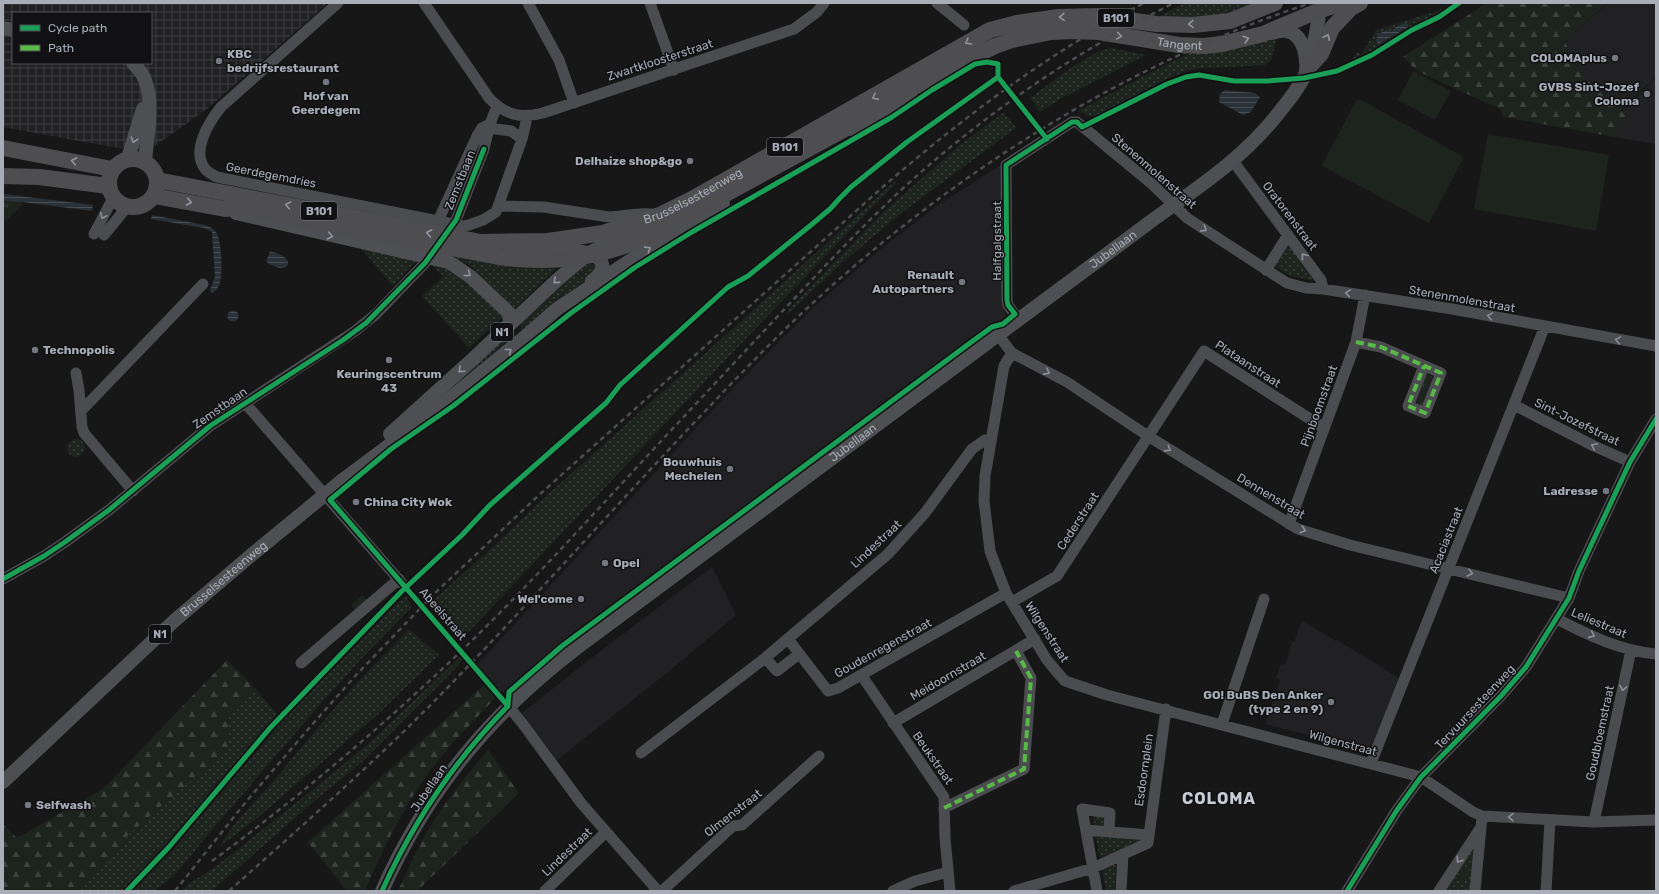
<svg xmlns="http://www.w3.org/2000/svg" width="1659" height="894" font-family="Rubik,sans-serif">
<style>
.built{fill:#212123}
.industrial{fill:url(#industrial-grid);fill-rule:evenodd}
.grass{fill:url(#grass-dots)}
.forest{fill:url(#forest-firs)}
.park{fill:url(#park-tufts)}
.pitch{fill:#1d241e}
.water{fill:url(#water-rules)}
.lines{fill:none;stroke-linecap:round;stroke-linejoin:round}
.minor{stroke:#4b4c50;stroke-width:11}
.major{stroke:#4d4f52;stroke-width:14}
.highway{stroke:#4e4e51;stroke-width:16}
.rail{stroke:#4b4c4f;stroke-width:2.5;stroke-dasharray:5 4;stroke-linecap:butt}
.quiet{stroke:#58b947;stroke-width:4;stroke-dasharray:8 4;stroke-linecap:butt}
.cycleway-casing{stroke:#111113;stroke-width:8}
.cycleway{stroke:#1a9f57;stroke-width:5}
.oneway{stroke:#92959e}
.oneway2{stroke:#91969e}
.oneway3{stroke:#8c9099}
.poi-dot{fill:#757880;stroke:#111113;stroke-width:1.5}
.labels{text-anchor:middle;stroke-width:3;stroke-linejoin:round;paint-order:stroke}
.shield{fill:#111113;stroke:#7b7e86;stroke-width:1}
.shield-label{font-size:11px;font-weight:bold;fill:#a8adb8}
.street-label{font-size:12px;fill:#a8adb8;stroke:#111113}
.poi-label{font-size:12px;font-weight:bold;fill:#a8adb8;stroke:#111113;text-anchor:end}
.district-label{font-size:16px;font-weight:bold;letter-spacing:1px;fill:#c9ccd4;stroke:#111113}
</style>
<defs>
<pattern id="industrial-grid" width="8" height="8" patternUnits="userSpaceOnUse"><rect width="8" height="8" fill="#212123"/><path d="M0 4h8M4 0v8" fill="none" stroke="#3e3f41"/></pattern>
<pattern id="grass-dots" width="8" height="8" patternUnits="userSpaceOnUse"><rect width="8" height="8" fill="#1d241e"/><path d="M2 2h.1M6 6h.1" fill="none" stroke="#3b413d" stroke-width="1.8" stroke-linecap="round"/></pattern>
<pattern id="forest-firs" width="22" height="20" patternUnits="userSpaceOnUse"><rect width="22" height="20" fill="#1d241e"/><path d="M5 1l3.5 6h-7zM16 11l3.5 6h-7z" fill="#3b413d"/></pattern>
<pattern id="park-tufts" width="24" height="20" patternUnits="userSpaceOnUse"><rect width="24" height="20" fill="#1d241e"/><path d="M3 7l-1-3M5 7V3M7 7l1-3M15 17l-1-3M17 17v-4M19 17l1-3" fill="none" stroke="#3b413d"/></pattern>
<pattern id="water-rules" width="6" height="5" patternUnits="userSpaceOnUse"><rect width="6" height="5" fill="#2a3239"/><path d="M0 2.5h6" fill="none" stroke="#464d54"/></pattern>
</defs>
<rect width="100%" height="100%" fill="#171717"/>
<path class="built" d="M1608 3H1656V76L1620 111 1585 77 1564 41Z
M1656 77V144L1615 137 1626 116 1621 112Z
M1001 165 1006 321 630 593 558 647 502 693 477 665 734 387 814 307 878 251 938 205Z
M712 567 736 615 668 672 557 760 522 713 594 656Z
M1302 621 1336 641 1337 640 1399 678 1369 751 1265 724 1280 680 1276 678 1281 664 1285 665 1292 642H1294Z"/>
<path class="industrial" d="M3 3H328L207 109 149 150 112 147 3 127ZM13 13H151V63H13Z"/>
<path class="grass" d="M1185 3H1260L1221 15 1204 18 1158 17Z
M1440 7 1443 11 1435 18 1410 29 1380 48 1352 60 1356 53H1362L1376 30 1440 10Z
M1277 36 1272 59 1265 65 1192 69 1167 79 1095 116H1088L1078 111 1142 77 1190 53Z
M1111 48 1146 55 1062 98 1040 112 1030 98C1050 84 1088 52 1111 48Z
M1004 112 1016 128 904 211 842 263 788 314V310L881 214 960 145Z
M894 182 896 183 730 355 461 640 429 604 497 543 545 497 729 332Z
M1287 243 1313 277V281L1288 275 1273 265Z
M361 248 418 259 393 286Z
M442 252 560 265 513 311 485 285 473 268 455 257Z
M436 262 459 272 503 317 469 348 422 296 443 276 433 266Z
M586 264H593L595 270 591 277 522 331 520 323 523 317Z
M513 327 516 339 427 411Z
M67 448a9 9 0 1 1 18 0a9 9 0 1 1-18 0Z
M406 596 412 607 362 658 323 701 206 837 174 876 154 891H132L176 846 278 726 389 611Z
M409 629 439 655 377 715 256 819 219 847 232 827 276 778 315 731 351 689Z
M460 657 463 659 454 670 361 763 312 803 212 891H182L188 884 214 868 321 783 368 744Z
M254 687 277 714 166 847 123 891H73L85 883 131 832 226 750 229 715Z
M1093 814 1107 817 1106 826 1094 825Z
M1095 835 1145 839V841L1100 858Z
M1470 849 1474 851 1472 891H1443Z
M1116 864 1114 891H1106L1102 869Z"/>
<path class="forest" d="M1487 3H1607L1564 41 1585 77 1626 116 1615 137 1503 117 1500 109 1417 71 1403 57Z
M227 660 254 687 229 715 227 750 131 832 85 883 73 891H3V824L17 838 104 788Z
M484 685 495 698C477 718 457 737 440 758 411 793 382 849 365 891H347L312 847 307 843Z
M488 750 519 793 417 891H398C409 868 419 844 433 822 449 797 469 773 488 750Z"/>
<path class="park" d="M3 194 23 196 22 205 3 223Z
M1424 373 1435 378 1424 407 1412 403Z
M363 595 367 600 355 610 351 605Z"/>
<path class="pitch" d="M1413 71 1451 91 1435 120 1398 100Z
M1359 99 1464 157 1429 223 1324 167 1322 165 1356 101Z
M1488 134 1609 155 1596 231 1474 209Z
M1464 866 1470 870 1462 882 1456 879Z"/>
<path class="water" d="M1405 23 1408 24V27L1400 31 1398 34 1391 36 1378 45 1376 40C1379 34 1383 28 1391 32L1396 27Z
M1225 90 1255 93 1260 97 1251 112 1243 115 1219 102 1220 94Z
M3 194 93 205 92 211 22 202 3 201Z
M152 215 205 225C211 227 215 229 217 234 222 244 223 276 219 286 217 289 215 291 212 293L210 290 215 277 212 232 204 228 151 219Z
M270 252C285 252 297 268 279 268L269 264 266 261Z
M227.5 316a5.5 5.5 0 1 1 11 0a5.5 5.5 0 1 1-11 0Z"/>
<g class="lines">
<path class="minor" d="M338 3 221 107C209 122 190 152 206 170 209 173 213 175 217 177L438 221 463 226 469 225 483 220 496 212 522 139 526 122V116
M424 3 489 98C505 115 521 119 543 113L794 29 817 12 824 3
M528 3 559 60 574 103
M650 3 674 70
M937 3 964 25
M496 129 511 131 522 139
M1233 161 1321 280 1323 289
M499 206 544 207 609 217C623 217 637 212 651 214
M456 220 484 149 490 124 497 106
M438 221 477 136 482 128 490 124
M94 234 113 198
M104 235 127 207
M1266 270 1288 235
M1019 321 1008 305 1007 300 1006 165 1072 122H1077L1152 184 1187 218 1287 283 1306 288 1323 289 1452 309 1656 346
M999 336 1012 353 1004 366 985 476 984 501 990 551 1006 593 1047 660 1057 672 1065 681 1107 695 1421 777 1473 812 1482 816 1594 822 1656 820
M1356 342 1381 347 1441 373 1425 413 1408 406 1424 366
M1012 353 1067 382 1148 436 1298 529 1350 545 1569 598
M76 373 79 390 82 427 84 433 133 491
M245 403 406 588
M1514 405 1594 446 1630 462
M81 411 203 284
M1289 524 1356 342 1365 295
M3 579 44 556 65 542 109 510 210 426 355 331 376 314 425 263
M1012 602 1057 576 1204 351 1324 428
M1557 619C1588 635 1621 651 1656 654
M788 639 828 691 838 688 1006 593
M765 658 777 671 799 654
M301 663 399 579
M862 676 944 797 945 838 950 891
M508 706 523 724 581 803 658 891
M893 723 1035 639
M1222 724 1264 599
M641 753 765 658 888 554 925 513 972 449 985 440 991 442
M1371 763 1545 326
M944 808 1024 769 1031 678 1016 651
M1594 822 1631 650
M1086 830 1149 835
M545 891 606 832
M662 891 733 826 742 825 819 756
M893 891 915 881 948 872
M1014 891 1093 868 1148 843 1166 709
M1097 891 1082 809 1110 813 1109 831
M1121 891 1123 854
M1347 891 1397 810 1421 777 1501 696 1526 667 1569 598 1579 571 1630 462 1656 419
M1439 891 1479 830
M1475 891 1482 816
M1546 891 1550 820"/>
<g class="major">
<path d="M3 28 13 30"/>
<path d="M1271 33C1276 32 1281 30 1286 31 1301 33 1306 51 1306 63"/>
<path d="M133 63C138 68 143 74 145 80 154 103 147 137 145 161"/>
<path d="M855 131 910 97"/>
<path d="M128 158 143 109"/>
<path d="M236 213 449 262 471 277 509 313 510 322 507 327"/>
<path d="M510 248C519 249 528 250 538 250 552 251 597 246 602 264 604 271 597 277 592 281"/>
<path d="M390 434 473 359 557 280 589 253 643 226"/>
<path id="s1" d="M3 782 174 621 249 557 344 479 435 411 525 337 557 309 640 254 723 204"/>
<path id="s2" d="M382 891C427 790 490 714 578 647L1154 219C1200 186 1245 157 1281 110 1290 99 1299 87 1305 75 1312 58 1319 21 1320 3"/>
</g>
<g class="highway">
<path d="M1307 69 1321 54 1332 28 1351 8 1360 3"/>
<path d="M3 148 112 169"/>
<circle cx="133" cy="183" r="24"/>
<path d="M3 176 39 177 108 186"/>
<path id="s3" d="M157 180 481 242 548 241 603 233 660 215 694 198 990 30 1017 23 1058 17 1098 16 1157 24 1193 25 1230 21 1275 3"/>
<path id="s4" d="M154 196 225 209 235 208 258 211 499 257C551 264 596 259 645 238L845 129 878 107 942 72 995 46 1012 40 1051 32 1073 31 1099 32 1179 45 1204 46 1222 44 1263 34 1320 10 1343 3"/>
</g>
<path class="rail" d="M212 861C298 798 379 729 456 656 528 587 595 512 663 439 706 393 749 347 792 301 838 252 884 203 935 160 1008 98 1089 45 1174 3
M175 891 245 803 310 727 358 673 434 594 539 495 885 185C966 115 1049 53 1144 3
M229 891C305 823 382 756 453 682 533 599 610 512 690 427 731 384 771 341 815 301 955 172 1129 62 1311 3"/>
<path class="quiet" d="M1356 342 1381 347 1441 373 1425 413 1408 406 1424 366
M944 808 1024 769 1031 678 1016 651"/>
<g class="cycleway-casing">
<path id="cycleway" d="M3 579 44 556 65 542 109 510 210 426 343 340 366 323 425 263 456 220 484 149
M508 706 509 692 562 646 970 343 992 327 1003 324 1015 314 1008 305 1007 300 1006 165 1072 122H1077L1082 127 1167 84 1186 77 1199 75 1234 81H1268L1304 78 1337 71 1372 55 1412 30 1439 17 1459 3
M508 706 330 500 391 449 453 406 571 313 634 268 692 232 892 117 932 90 975 64 987 62 998 64V77L1047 139
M127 891 169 847 270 728 401 592 462 535 490 505 606 403 620 385 728 287 748 276 811 225 830 209 840 198 851 187 907 142 998 77
M382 891C413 822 455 760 508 706
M1347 891 1397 810 1421 777 1501 696 1526 667 1569 598 1579 571 1630 462 1656 419"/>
</g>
<use href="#cycleway" class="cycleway"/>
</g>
<defs><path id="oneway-chevron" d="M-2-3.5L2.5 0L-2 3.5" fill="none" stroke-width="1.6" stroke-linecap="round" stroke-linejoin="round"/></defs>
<g class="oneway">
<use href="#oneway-chevron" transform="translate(1062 17) rotate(177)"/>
<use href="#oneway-chevron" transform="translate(1191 24) rotate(179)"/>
<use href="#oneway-chevron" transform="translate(1119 36) rotate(9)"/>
<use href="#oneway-chevron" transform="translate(1327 37) rotate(-66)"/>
<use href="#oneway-chevron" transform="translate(1246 39) rotate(-17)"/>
<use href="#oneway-chevron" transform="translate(968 42) rotate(150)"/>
<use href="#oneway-chevron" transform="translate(875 97) rotate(151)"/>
<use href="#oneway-chevron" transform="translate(74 161) rotate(-169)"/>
<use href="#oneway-chevron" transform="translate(189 202) rotate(11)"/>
<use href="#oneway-chevron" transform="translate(288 205) rotate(-169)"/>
<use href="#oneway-chevron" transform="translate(429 233) rotate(-169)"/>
</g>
<g class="oneway2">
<use href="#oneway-chevron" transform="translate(134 140) rotate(107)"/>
<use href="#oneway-chevron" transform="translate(330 236) rotate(13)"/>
<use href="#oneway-chevron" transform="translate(648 249) rotate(-32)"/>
<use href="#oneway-chevron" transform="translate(468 274) rotate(38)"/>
<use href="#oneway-chevron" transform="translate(556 281) rotate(139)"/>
<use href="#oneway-chevron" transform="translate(509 351) rotate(-39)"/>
<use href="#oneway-chevron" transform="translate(461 370) rotate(138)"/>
</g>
<g class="oneway3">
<use href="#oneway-chevron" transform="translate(103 216) rotate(117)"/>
<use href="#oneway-chevron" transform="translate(1204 229) rotate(33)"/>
<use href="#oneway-chevron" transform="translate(1304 256) rotate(-127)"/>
<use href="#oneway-chevron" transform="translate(1348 293) rotate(-171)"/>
<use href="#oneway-chevron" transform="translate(1490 316) rotate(-170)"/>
<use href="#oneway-chevron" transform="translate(1618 340) rotate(-170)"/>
<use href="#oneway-chevron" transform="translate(1047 372) rotate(28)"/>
<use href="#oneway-chevron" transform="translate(1594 446) rotate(-155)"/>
<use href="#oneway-chevron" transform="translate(1168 449) rotate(32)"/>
<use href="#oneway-chevron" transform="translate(1303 530) rotate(18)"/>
<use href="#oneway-chevron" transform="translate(1470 573) rotate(14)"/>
<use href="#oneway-chevron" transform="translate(1592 635) rotate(24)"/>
<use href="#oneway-chevron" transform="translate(1623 688) rotate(102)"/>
<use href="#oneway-chevron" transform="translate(1511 817) rotate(-176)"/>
<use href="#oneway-chevron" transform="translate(1459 860) rotate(124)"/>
</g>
<g class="poi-dot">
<circle cx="1615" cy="58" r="4"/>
<circle cx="219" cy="61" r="4"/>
<circle cx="326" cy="82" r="4"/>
<circle cx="1647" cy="94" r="4"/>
<circle cx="690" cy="161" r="4"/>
<circle cx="962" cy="282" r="4"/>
<circle cx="35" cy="350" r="4"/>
<circle cx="389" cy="360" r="4"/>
<circle cx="730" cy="469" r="4"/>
<circle cx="1606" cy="491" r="4"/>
<circle cx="356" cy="502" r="4"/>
<circle cx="605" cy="563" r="4"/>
<circle cx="581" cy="599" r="4"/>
<circle cx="1331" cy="702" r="4"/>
<circle cx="28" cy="805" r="4"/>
</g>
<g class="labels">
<g class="shield">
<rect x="1098" y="9" width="36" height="18" rx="3"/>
<rect x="767" y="138" width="36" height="18" rx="3"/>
<rect x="301" y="202" width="36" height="18" rx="3"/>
<rect x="491" y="323" width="22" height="18" rx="3"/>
<rect x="149" y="625" width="22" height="18" rx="3"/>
</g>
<g class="shield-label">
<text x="1116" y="22">B101</text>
<text x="785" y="151">B101</text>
<text x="319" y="215">B101</text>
<text x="502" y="336">N1</text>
<text x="160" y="638">N1</text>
</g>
<g class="street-label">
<text dy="4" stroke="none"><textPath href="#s4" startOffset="1087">Tangent</textPath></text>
<text transform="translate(660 60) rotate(-18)" y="4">Zwartkloosterstraat</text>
<text transform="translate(1154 171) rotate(41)" y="4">Stenenmolenstraat</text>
<text transform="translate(271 175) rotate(11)" y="4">Geerdegemdries</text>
<text transform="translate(460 180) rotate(-68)" y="4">Zemstbaan</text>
<text dy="4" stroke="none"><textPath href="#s3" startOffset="550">Brusselsesteenweg</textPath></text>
<text transform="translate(1290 216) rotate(53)" y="4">Oratorenstraat</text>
<text transform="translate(997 241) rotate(-90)" y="4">Halfgalgstraat</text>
<text dy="4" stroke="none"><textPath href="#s2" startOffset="983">Jubellaan</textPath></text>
<text transform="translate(1462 299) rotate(10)" y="4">Stenenmolenstraat</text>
<text transform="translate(1248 364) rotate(33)" y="4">Plataanstraat</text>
<text transform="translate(1319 406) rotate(-70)" y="4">Pijnboomstraat</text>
<text transform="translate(220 408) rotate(-35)" y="4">Zemstbaan</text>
<text transform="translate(1577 422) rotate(26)" y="4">Sint-Jozefstraat</text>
<text dy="4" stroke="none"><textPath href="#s2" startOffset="659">Jubellaan</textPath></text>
<text transform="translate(1271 496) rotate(31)" y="4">Dennenstraat</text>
<text transform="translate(1078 521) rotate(-57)" y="4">Cederstraat</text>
<text transform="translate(1446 540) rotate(-68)" y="4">Acaciastraat</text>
<text transform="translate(876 544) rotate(-43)" y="4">Lindestraat</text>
<text dy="4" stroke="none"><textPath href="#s1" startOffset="300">Brusselsesteenweg</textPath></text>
<text transform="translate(443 614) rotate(49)" y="4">Abeelstraat</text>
<text transform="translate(1599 623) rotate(23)" y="4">Leliestraat</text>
<text transform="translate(1047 632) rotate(57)" y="4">Wilgenstraat</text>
<text transform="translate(883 648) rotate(-29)" y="4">Goudenregenstraat</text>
<text transform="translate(948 676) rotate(-30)" y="4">Meidoornstraat</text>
<text transform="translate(1475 707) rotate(-47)" y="4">Tervuursesteenweg</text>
<text transform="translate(1600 733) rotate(-78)" y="4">Goudbloemstraat</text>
<text transform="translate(1343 743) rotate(15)" y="4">Wilgenstraat</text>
<text transform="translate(933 758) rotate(55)" y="4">Beukstraat</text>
<text transform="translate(1144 770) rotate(-82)" y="4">Esdoornplein</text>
<text transform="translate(429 788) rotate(-56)" y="4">Jubellaan</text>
<text transform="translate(733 813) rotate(-38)" y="4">Olmenstraat</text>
<text transform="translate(567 852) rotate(-44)" y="4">Lindestraat</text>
</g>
<g class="poi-label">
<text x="227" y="58" text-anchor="start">KBC<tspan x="227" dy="14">bedrijfsrestaurant</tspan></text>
<text x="1607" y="62">COLOMAplus</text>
<text x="1639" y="91">GVBS Sint-Jozef<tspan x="1639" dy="14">Coloma</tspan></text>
<text x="326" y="100" text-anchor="middle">Hof van<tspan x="326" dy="14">Geerdegem</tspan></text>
<text x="682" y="165">Delhaize shop&amp;go</text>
<text x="954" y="279">Renault<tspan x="954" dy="14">Autopartners</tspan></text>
<text x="43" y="354" text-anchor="start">Technopolis</text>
<text x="389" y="378" text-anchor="middle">Keuringscentrum<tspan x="389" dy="14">43</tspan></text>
<text x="722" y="466">Bouwhuis<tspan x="722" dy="14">Mechelen</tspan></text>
<text x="1598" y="495">Ladresse</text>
<text x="364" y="506" text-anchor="start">China City Wok</text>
<text x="613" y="567" text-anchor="start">Opel</text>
<text x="573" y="603">Wel'come</text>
<text x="1323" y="699">GO! BuBS Den Anker<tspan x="1323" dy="14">(type 2 en 9)</tspan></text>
<text x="36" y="809" text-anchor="start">Selfwash</text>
</g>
<g class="district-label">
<text x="1219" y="804">COLOMA</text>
</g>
</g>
<rect width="1659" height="894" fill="none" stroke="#a8adb8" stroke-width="8"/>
<rect x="12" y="12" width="140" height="52" fill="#111113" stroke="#4d4f55"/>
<rect x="20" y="25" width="20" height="6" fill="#1a9f57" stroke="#4d4f55"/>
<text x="48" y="32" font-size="12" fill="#a8adb8">Cycle path</text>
<rect x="20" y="45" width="20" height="6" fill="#58b947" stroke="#4d4f55"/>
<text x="48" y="52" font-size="12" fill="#a8adb8">Path</text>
</svg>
